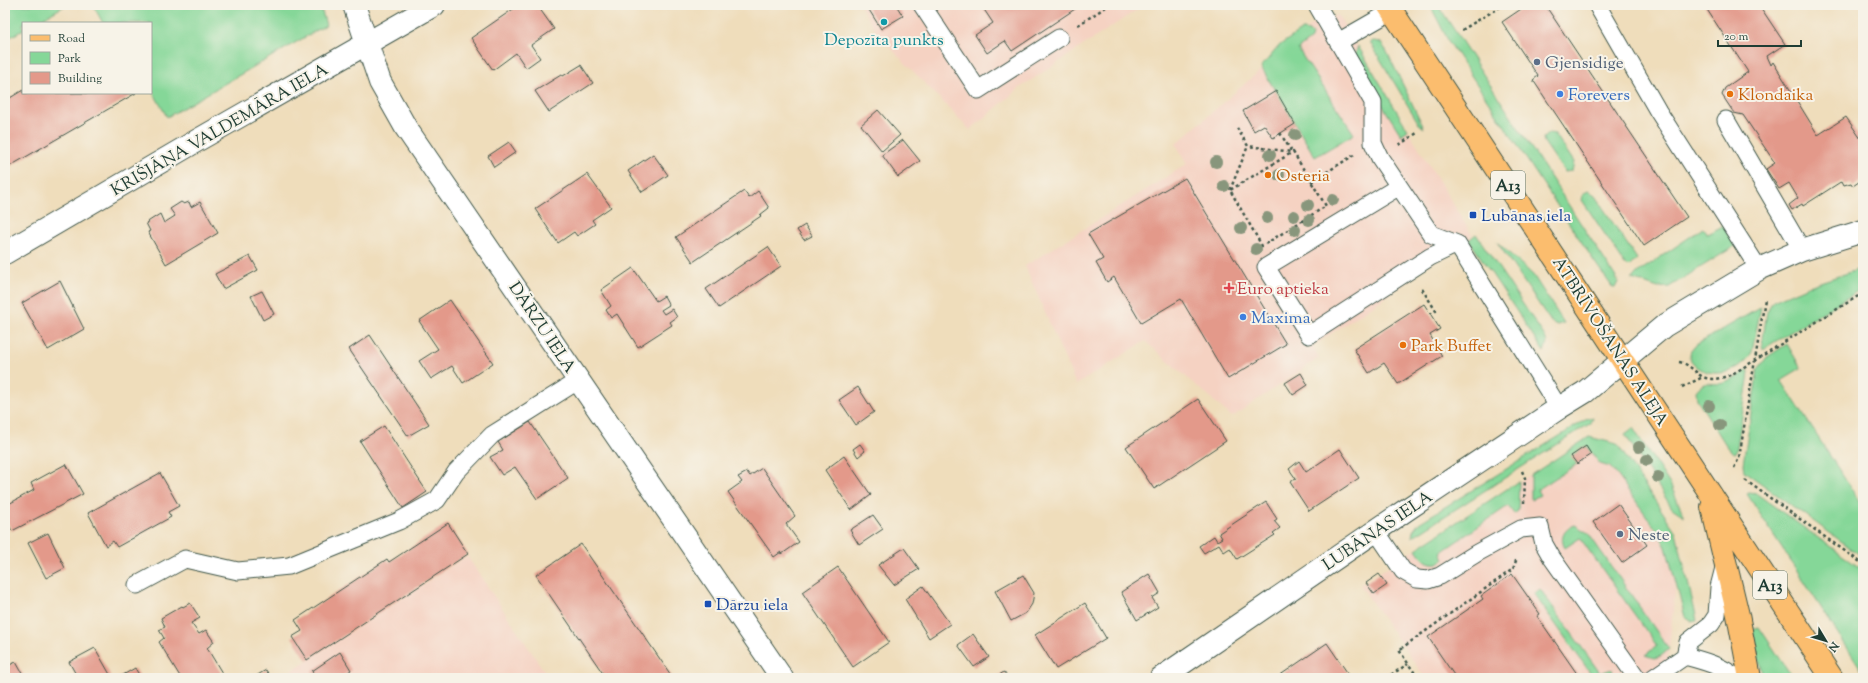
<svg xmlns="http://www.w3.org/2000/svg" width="1868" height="683" font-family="'Sorts Mill Goudy',serif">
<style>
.built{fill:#f5d2c2}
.green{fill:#85d798;stroke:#528a66}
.building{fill:#e3998a}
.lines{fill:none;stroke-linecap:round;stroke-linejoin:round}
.service-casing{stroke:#3e5548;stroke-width:19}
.minor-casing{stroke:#3e5548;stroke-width:24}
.primary-casing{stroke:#3e5548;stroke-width:24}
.path{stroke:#3e5548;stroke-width:2.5;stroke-dasharray:3 3;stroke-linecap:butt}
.service{stroke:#fff;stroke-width:17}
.minor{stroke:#fff;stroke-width:22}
.primary{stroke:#fbbd6e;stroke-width:22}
.tree{fill:#88967c}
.culture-dot{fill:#0f9aa8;stroke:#f7f3e8;stroke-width:1.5}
.service-dot{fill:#5c6f8a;stroke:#f7f3e8;stroke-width:1.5}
.shop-dot{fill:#3f7fe0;stroke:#f7f3e8;stroke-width:1.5}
.food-dot{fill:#e8710a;stroke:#f7f3e8;stroke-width:1.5}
.transit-dot{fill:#1a4fb4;stroke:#f7f3e8;stroke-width:1.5}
.health-dot{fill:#e0444e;stroke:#f7f3e8;stroke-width:1.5}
.labels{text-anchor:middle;stroke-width:4;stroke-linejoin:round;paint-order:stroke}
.shield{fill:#f7f3e8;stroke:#60746a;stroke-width:1}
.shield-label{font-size:16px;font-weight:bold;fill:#1f3d34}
.culture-label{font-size:17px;fill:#0d838f;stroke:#f7f3e8}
.service-label{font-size:17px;fill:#4e5e75;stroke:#f7f3e8;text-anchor:start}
.shop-label{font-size:17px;fill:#366cbe;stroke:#f7f3e8;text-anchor:start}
.food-label{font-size:17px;fill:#c56008;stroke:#f7f3e8;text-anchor:start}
.street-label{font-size:17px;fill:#1f3d34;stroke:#f7f3e8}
.transit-label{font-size:17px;fill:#164399;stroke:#f7f3e8;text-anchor:start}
.health-label{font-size:17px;fill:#be3a42;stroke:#f7f3e8;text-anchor:start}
</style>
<rect width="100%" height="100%" fill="#f7f3e8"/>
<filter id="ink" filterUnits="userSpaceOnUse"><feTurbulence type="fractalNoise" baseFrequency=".025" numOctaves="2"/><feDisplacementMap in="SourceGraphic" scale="8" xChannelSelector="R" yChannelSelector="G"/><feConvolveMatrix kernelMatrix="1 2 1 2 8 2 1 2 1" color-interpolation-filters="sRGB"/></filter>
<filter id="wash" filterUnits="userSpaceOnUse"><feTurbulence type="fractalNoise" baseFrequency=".012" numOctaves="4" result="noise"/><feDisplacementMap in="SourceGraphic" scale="16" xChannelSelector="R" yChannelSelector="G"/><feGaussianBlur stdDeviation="0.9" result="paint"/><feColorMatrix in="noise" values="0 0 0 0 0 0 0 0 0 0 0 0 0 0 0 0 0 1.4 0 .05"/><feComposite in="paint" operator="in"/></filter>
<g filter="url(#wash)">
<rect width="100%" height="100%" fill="#efddbb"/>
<path class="built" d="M860 5H1144L1021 87 970 130 879 36Z
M1338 15 1472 235 1467 242 1412 275 1411 280 1313 346 1319 358 1232 417 1145 341 1076 385 1025 266 1187 164 1176 144 1313 24Z
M1589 437 1617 444 1676 532 1680 543 1666 678H1425L1360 585Z
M467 556 549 678H280Z"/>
<path class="green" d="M5 5H66L35 23H23V30L5 40Z
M93 5H320L326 25 167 117 151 88V23H103Z
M1430 5H1438L1615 276 1618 282 1615 288H1613L1594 261 1449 42Z
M1302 30 1309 31 1312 34 1311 39 1298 49 1354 134 1315 157 1261 67 1280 45Z
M1374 41 1380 42 1386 50 1424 128 1419 124 1370 42Z
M1358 46 1408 130 1401 135 1359 68 1355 55Z
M1549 133 1555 134 1574 162 1572 171 1565 172 1563 170 1544 142 1543 138Z
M1588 191 1595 196 1637 259 1629 267 1626 266 1582 200 1583 194Z
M1723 226 1735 246 1669 287 1658 288 1632 279 1637 273 1703 228 1707 234Z
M1476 234 1545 337 1547 343 1544 352 1469 240Z
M1497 242 1533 275 1564 323 1557 325 1551 322Z
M1857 270 1863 275 1861 289 1763 349 1762 345 1767 311 1773 301 1808 286Z
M1761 307 1752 352C1740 376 1702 382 1689 357L1691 351 1696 345Z
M1787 344 1801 368 1781 380 1863 507V557L1744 471 1743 464 1758 369 1767 357Z
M1747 370 1749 371 1748 381 1737 447 1736 452 1733 453 1726 445 1697 399 1696 391C1706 378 1711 386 1724 383 1732 381 1740 375 1747 370Z
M1593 417 1591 423 1412 537 1413 531 1419 523 1587 419Z
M1633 428 1671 486 1684 516 1672 508 1626 436 1625 434Z
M1589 437 1617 444 1676 532 1697 620 1691 621 1685 617 1666 547 1658 532 1618 476 1610 467 1600 464 1586 446 1572 456 1577 464 1537 490 1540 495 1531 500V475Z
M1519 481 1518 511 1514 514 1508 506 1441 552 1444 559 1438 563C1427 565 1422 558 1416 549Z
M1749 493 1757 494 1863 570V672L1747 494Z
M1575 525 1588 533 1669 649 1661 656 1654 658 1645 655 1657 646 1580 538 1565 548C1559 538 1564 529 1575 525Z
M1540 589 1600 673 1612 669 1614 678H1594L1534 594Z
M1759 627 1793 678H1763L1752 629Z"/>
<g id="blocks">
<path class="building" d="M519 5H537L554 29 531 45 540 58 526 68 516 53 493 70 471 38Z
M866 5H896L903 16 881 29Z
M981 5H1081L1012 51 1005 41 987 53 975 35 993 23Z
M1527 5H1545L1687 217 1644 246 1533 80 1538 76 1502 22Z
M1704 5H1759L1785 44 1767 56 1771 65 1773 62 1818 135 1846 117 1863 142V179L1853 186 1851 183 1844 185 1842 181 1803 206 1802 204 1792 210 1789 205 1798 198 1789 183 1779 189 1766 169 1775 163 1743 115 1734 113 1722 95 1725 88 1748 72Z
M581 65 593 83 549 112 535 91 561 75 563 76Z
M23 90V93H136L5 169V101Z
M1276 91 1295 124 1273 138 1264 125 1254 131 1243 111Z
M878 110 900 135 882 151 861 125Z
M903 140 920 161 898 177 882 155Z
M509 142 516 152 494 167 488 156Z
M653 154 668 175 642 192 628 171Z
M587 174 611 207 592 220 595 224 577 236 574 232 558 243 535 209Z
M1185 178 1286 344 1228 379 1181 299 1141 323 1114 277 1107 282 1096 263 1103 259 1088 234Z
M744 191 749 198 758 191 769 208 760 215 761 216 693 262 676 237Z
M181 202 184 204 189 202 191 207 200 202 218 233 166 264 148 232 150 231 146 223 160 214 164 223 175 216 170 209Z
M805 225 812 236 804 240 797 230Z
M768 247 781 266 719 308 706 289Z
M250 256 258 270 223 289 215 274Z
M633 268 656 301 664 296 669 305 661 310 664 314 672 309 677 317 670 322 672 325 638 347 617 314 611 318 606 310 611 306 601 290Z
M60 281 84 329 48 350 22 303Z
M262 291 274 314 263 320 251 296Z
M450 300 493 363 463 383 452 366 431 379 419 361 438 349 419 321Z
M1424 304 1440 329 1430 335 1442 356 1398 384 1384 363 1369 373 1354 349Z
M370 335 429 424 408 436 349 349Z
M1301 373 1308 385 1293 395 1285 383Z
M858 387 874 412 856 425 839 400Z
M1198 399 1226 441 1154 489 1126 447Z
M530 422 568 478 537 499 515 467 502 475 490 457 503 450 498 442Z
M384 426 427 492 403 508 360 441Z
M860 444 865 451 858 457 853 449Z
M1586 446 1591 454 1577 464 1571 456Z
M1340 449 1359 478 1309 511 1290 482 1296 479 1289 469 1299 461 1306 472Z
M844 456 871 495 851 510 825 470Z
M66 464 83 494 12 531 5 518V506L34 490 31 483Z
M762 468 795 516 786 524 799 542 782 554 781 552 774 557 728 492 742 482 738 477 747 472 750 476Z
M160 473 179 506 168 512 171 517 117 547 113 541 106 546 88 513Z
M1266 502 1277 519 1274 521 1280 528 1273 533 1275 535 1237 559 1230 548 1224 552 1219 544 1204 553 1199 546 1214 536 1217 541 1222 538 1219 533Z
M1618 504 1647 545 1622 563 1593 522Z
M873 515 883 529 859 545 850 530Z
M448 523 468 554 307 660 292 637 302 631 295 620 387 559 389 562Z
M48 533 65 568 46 578 28 543Z
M581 544 673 678H606L536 575Z
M904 548 919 569 894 585 878 565Z
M838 567 889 642 853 667 802 592Z
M1149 574 1160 593 1152 598 1158 607 1137 620 1121 592Z
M1379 574 1387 585 1374 594 1366 583Z
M1512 574 1540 614 1537 616 1580 678H1456L1428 637 1483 599 1481 596Z
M1023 575 1034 593 1032 604 1026 613 1011 621 995 591Z
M923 586 950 624 929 638 905 599Z
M190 603 200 618 191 623 199 634 206 630 214 642 207 648 225 678H181L159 642 164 638 159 630 165 627 161 618 182 606 183 607Z
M1085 603 1106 638 1056 669 1035 635Z
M973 634 989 657 974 667 958 645Z
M1327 643 1351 678H1276Z
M95 648 112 678H78L69 662Z
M340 652 351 670 340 678H317L312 671Z
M16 662 25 678H5V667Z
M135 668 141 678H118Z
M266 670 271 678H257L256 676Z
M1004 672 1008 678H994Z"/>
</g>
</g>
<g filter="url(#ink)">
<use href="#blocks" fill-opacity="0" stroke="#3e5548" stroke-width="1"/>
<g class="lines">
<g class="service-casing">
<path id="service" d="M922 5 978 90 1059 38
M1317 5 1373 102V143L1380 158 1431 234 1457 244 1559 408
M1597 5 1658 111 1759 269
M1338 42 1392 11
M1726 120 1802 250
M1398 187 1266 267 1309 335 1430 257 1457 244
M1376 531 1403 571 1417 579 1428 580 1440 576 1477 553 1521 529 1540 527 1544 544 1552 558 1637 678
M137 585 185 559 238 571 289 566 399 521 437 500 456 472 492 435 579 380
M1685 656C1704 661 1722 666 1737 678
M1653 678 1685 656 1688 642 1711 624 1717 615 1719 587 1725 564"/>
</g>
<g class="minor-casing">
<path id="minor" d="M354 5 380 82 406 128 782 678
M5 253 198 140 434 5
M1161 678 1409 508 1559 408 1585 392 1664 326 1759 269 1802 250 1863 231"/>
</g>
<g class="primary-casing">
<path id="primary" d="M1388 5 1832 678
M1712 507 1738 615 1750 678"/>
</g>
<path class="path" d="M1078 25 1109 5
M1462 30 1503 5
M1237 128 1248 146 1292 152
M1280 133 1292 152
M1399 145 1417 133
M1293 152 1326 206 1262 246 1230 190Z
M1311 182 1354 155
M1230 190 1248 146
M1862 263 1863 265
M1422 289 1436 311 1430 314
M1679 362C1690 364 1694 372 1703 377 1717 383 1733 374 1744 367L1863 293
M1682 387 1703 377
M1734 468 1739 458 1765 299
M1522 471 1525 478 1524 503
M1745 480 1863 564
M1386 678 1408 664
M1418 678 1399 650 1513 569 1517 558"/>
<use href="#service" class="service"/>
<use href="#minor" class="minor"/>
<use href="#primary" class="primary"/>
</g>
<g class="tree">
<circle cx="1295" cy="135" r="6"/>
<circle cx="1270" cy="155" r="6"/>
<circle cx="1216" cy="162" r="6"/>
<circle cx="1279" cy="175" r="6"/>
<circle cx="1224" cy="186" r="6"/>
<circle cx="1333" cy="200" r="6"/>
<circle cx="1308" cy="205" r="6"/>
<circle cx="1294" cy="216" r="6"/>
<circle cx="1267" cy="218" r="6"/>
<circle cx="1309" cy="220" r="6"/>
<circle cx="1241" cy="228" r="6"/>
<circle cx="1295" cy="230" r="6"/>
<circle cx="1256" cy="249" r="6"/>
<circle cx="1709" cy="406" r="6"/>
<circle cx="1720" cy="425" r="6"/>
<circle cx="1639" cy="447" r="6"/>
<circle cx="1647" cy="460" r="6"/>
<circle cx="1658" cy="477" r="6"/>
</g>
</g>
<circle class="culture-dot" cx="884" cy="22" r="4"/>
<g class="service-dot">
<circle cx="1537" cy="62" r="4"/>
<circle cx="1620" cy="534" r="4"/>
</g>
<g class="shop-dot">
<circle cx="1560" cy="94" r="4"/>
<circle cx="1243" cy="317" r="4"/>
</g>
<g class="food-dot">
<circle cx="1730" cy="94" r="4"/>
<circle cx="1268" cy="175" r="4"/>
<circle cx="1403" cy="345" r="4"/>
</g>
<g class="transit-dot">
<rect x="1469" y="211" width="8" height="8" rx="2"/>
<rect x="704" y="600" width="8" height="8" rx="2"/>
</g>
<path class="health-dot" d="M1227 282h4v4h4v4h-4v4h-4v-4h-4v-4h4z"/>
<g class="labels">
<g class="shield">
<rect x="1491" y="171" width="34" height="28" rx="3"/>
<rect x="1753" y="571" width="34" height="28" rx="3"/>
</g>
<g class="shield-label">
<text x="1508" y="191">A13</text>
<text x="1770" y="591">A13</text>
</g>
<g class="culture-label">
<text x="884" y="45">Depozīta punkts</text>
</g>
<g class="service-label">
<text x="1545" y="68">Gjensidige</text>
<text x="1628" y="540">Neste</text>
</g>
<g class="shop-label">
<text x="1568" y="100">Forevers</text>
<text x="1251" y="323">Maxima</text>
</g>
<g class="food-label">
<text x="1738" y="100">Klondaika</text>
<text x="1276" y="181">Osteria</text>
<text x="1411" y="351">Park Buffet</text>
</g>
<g class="street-label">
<text transform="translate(219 129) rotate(-30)" y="6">KRIŠJĀŅA VALDEMĀRA IELA</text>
<text transform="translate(543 327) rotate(56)" y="6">DĀRZU IELA</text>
<text transform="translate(1611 341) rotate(57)" y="6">ATBRĪVOŠANAS ALEJA</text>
<text transform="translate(1377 530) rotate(-34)" y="6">LUBĀNAS IELA</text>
</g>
<g class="transit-label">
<text x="1481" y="221">Lubānas iela</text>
<text x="716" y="610">Dārzu iela</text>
</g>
<g class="health-label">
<text x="1237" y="294">Euro aptieka</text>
</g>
</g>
<rect width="1868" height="683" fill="none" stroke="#f7f3e8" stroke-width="20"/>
<rect x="22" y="22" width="130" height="72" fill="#f7f3e8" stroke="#a1aaa0"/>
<rect x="30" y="35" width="20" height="6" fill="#fbbd6e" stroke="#a1aaa0"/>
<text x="58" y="42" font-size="12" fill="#1f3d34">Road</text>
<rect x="30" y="52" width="20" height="12" fill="#85d798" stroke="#a1aaa0"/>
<text x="58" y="62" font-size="12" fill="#1f3d34">Park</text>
<rect x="30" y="72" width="20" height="12" fill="#e3998a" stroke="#a1aaa0"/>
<text x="58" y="82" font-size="12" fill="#1f3d34">Building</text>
<g transform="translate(1826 641) rotate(128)" stroke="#f7f3e8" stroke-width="3" paint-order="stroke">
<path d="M0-3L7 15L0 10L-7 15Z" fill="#1f3d34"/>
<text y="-6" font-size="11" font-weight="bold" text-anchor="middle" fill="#1f3d34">N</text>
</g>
<path d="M1718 40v6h83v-6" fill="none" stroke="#1f3d34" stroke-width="2"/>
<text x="1724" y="40" font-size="12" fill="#1f3d34" stroke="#f7f3e8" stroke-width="3" paint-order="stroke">20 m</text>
</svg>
